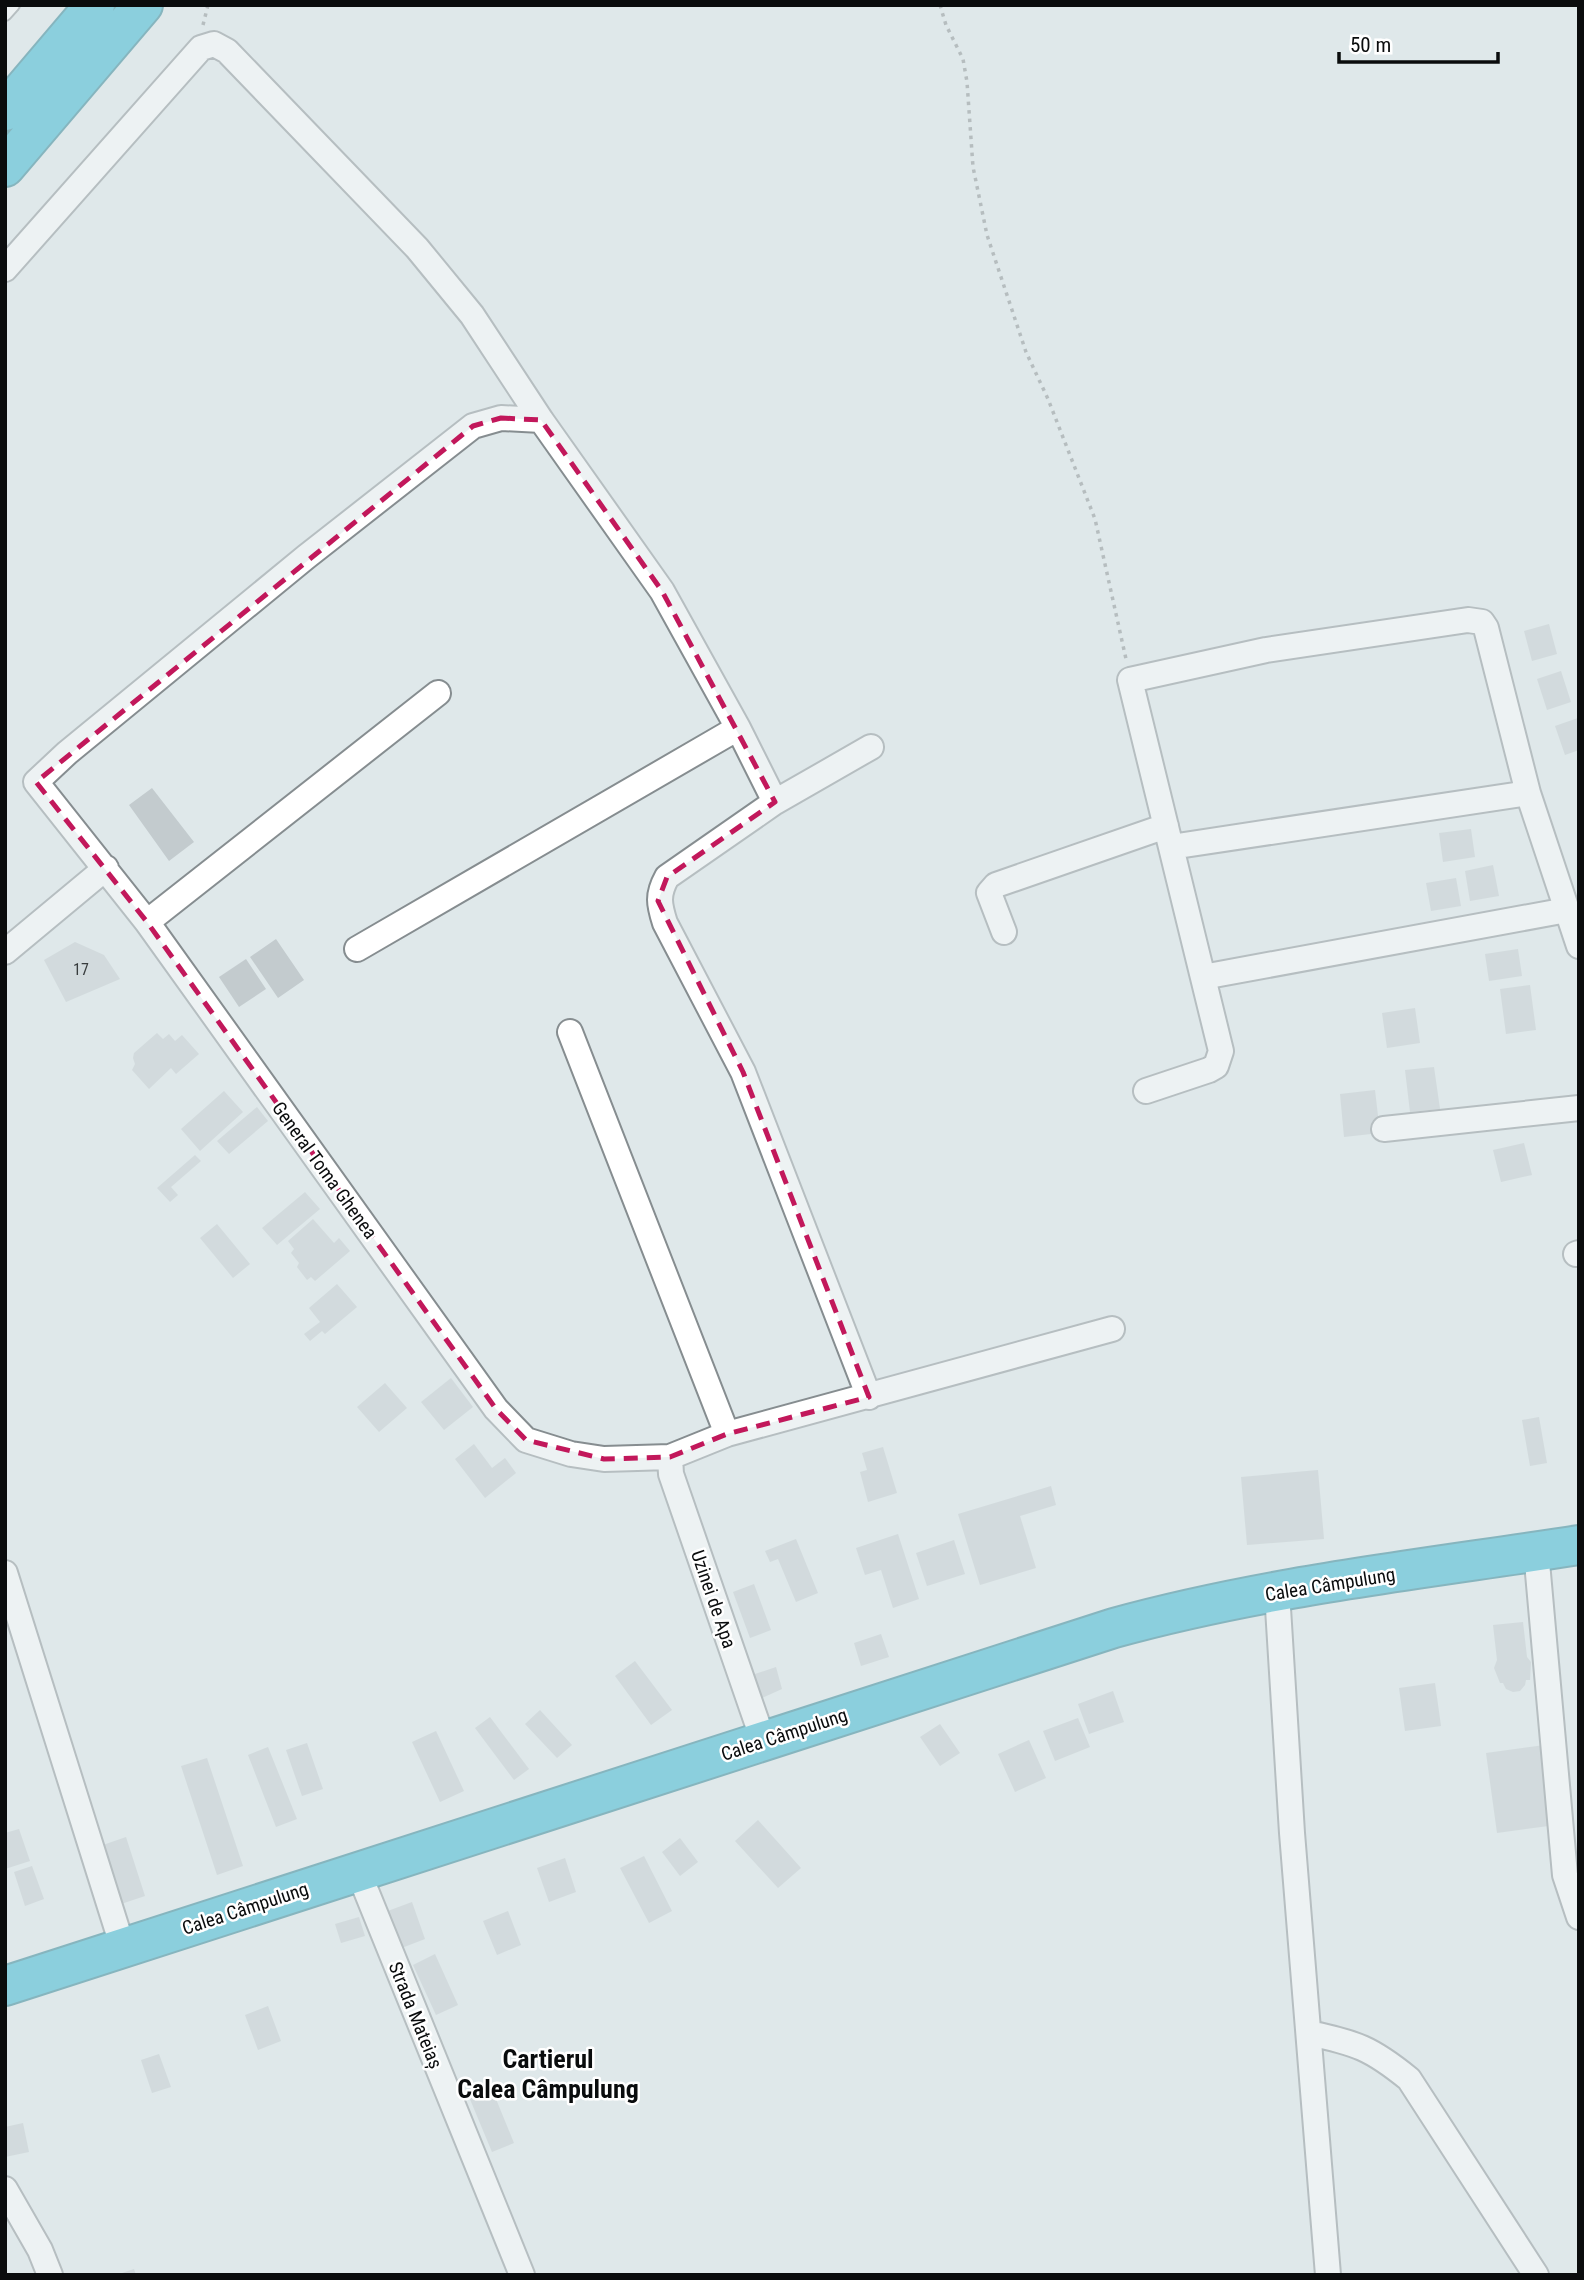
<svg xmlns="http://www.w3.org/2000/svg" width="1584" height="2280" font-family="'Roboto Condensed',sans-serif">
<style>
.building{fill:#c3cbce}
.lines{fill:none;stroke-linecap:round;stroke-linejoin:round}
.lane-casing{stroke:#868d90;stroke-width:16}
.street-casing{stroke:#868d90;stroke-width:28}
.highway-casing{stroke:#1c788b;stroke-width:42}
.path{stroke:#858b8d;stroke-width:3.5;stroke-dasharray:3.5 5;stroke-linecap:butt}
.lane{stroke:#fff;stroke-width:12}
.street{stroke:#fff;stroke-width:24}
.highway{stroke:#26b2cf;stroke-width:38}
.marked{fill:none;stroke:#c2185b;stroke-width:5;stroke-dasharray:14 9;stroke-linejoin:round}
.labels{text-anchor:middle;stroke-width:5;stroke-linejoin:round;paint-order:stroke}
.number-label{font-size:16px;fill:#383c3d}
.street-label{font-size:19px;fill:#0a0c0d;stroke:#fff}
.district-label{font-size:26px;font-weight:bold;fill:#0a0c0d;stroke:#fff}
</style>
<rect width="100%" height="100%" fill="#dfe8ea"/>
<path class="building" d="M1549 624 1557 654 1532 661 1524 631Z
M1561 671 1571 702 1547 710 1537 679Z
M1578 718 1579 750 1565 755 1555 726Z
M152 788 194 842 169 861 129 805Z
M1471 829 1475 857 1443 862 1439 833Z
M1493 865 1499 896 1470 901 1465 871Z
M1456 878 1461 906 1431 911 1426 883Z
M276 939 304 980 278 998 250 957Z
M75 942 104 955 120 979 66 1002 44 960Z
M1518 949 1522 976 1489 981 1485 954Z
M246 959 266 989 239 1007 219 977Z
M1530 985 1536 1030 1506 1034 1500 989Z
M1415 1008 1420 1043 1387 1048 1382 1013Z
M157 1033 163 1039 169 1034 175 1041 182 1035 199 1054 176 1074 171 1068 149 1089 132 1070 135 1064 133 1058 134 1053Z
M1434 1067 1440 1109 1410 1112 1405 1070Z
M1375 1090 1380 1133 1344 1137 1340 1094Z
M224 1091 243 1112 200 1151 181 1129Z
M257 1107 268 1121 229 1154 217 1141Z
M1524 1143 1532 1175 1501 1182 1493 1150Z
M195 1155 201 1161 171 1187 178 1195 170 1202 157 1188Z
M305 1192 320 1209 277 1245 262 1228Z
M313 1219 334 1243 339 1238 350 1251 315 1281 311 1277 307 1280 297 1267 299 1263 291 1253 294 1249 288 1241Z
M217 1224 250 1264 233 1278 200 1238Z
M337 1284 357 1307 325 1334 322 1331 310 1341 304 1334 320 1322 309 1308Z
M451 1378 473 1407 444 1430 421 1402Z
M385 1383 407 1408 379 1432 357 1407Z
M1539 1417 1547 1463 1530 1466 1522 1420Z
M474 1444 492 1468 505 1458 516 1473 485 1498 455 1459Z
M883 1447 897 1493 868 1502 860 1472 867 1470 862 1453Z
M1318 1470 1324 1539 1247 1545 1241 1477Z
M1051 1486 1056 1505 1020 1516 1036 1568 980 1585 958 1514Z
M898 1534 919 1599 893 1608 881 1570 865 1575 856 1548Z
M796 1539 818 1593 796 1602 778 1559 770 1562 765 1551Z
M954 1540 965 1574 927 1586 916 1553Z
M754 1584 771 1630 750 1638 733 1592Z
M1523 1622 1527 1657 1531 1662 1530 1680H1526L1525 1685 1520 1691 1513 1692 1506 1689 1503 1683H1500L1494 1668 1497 1660 1493 1625Z
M881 1634 889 1657 861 1666 854 1643Z
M635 1661 672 1710 651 1725 615 1676Z
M776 1667 782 1689 760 1699 752 1675Z
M1435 1683 1441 1726 1405 1731 1399 1688Z
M1113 1691 1124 1722 1089 1734 1078 1704Z
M540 1710 572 1745 557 1758 525 1724Z
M490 1717 529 1769 514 1780 475 1728Z
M1078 1718 1090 1747 1055 1761 1043 1731Z
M940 1724 960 1753 940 1766 920 1737Z
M436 1731 464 1791 440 1802 412 1742Z
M1029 1740 1046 1778 1015 1792 998 1754Z
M307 1743 323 1789 302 1796 286 1750Z
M1545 1745 1556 1825 1497 1833 1486 1753Z
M268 1747 297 1819 276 1827 248 1755Z
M207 1758 243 1866 217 1875 181 1766Z
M758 1820 801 1868 778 1888 735 1841Z
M19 1829 30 1861 5 1869V1833Z
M126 1837 145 1896 121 1904 103 1845Z
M680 1838 698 1862 680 1876 662 1852Z
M644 1856 672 1911 649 1923 620 1868Z
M565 1858 576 1892 549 1902 537 1868Z
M32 1866 44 1899 25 1906 14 1872Z
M412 1902 425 1939 399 1949 385 1912Z
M508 1911 521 1945 497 1955 483 1921Z
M359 1917 365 1936 341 1943 335 1924Z
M435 1954 458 2005 436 2015 413 1965Z
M268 2006 281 2041 258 2050 245 2015Z
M159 2054 171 2087 152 2093 141 2060Z
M489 2082 514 2143 492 2152 467 2092Z
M23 2123 29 2152 5 2157V2127Z
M134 2269 136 2275H119V2274Z"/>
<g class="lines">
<g class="lane-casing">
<path id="lane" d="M5 14 13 5"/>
</g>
<g class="street-casing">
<path id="street" d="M5 269 201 48 214 44 227 51 417 248 472 315 541 420 662 591 738 728 775 802 667 877C657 895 659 904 665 923L743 1072 869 1397
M541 420 501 418 473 426 306 557 67 753 36 782 147 922 496 1409 526 1440 571 1454 604 1459 670 1457 727 1434 1112 1329
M775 802 871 747
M1171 847 1528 793
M147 922 438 693
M1004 932 989 893 996 885 1166 826
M357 949 738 728
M5 952 106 868
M1203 977 1567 910
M570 1032 727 1434
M1146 1091 1209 1070 1216 1066 1221 1051 1130 680 1266 650 1468 620 1482 622 1486 628 1528 793 1579 946
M1384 1129 1579 1108
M1576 1254 1579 1253
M670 1457 671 1474 763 1740
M1536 1551 1565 1875 1579 1917
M5 1573 123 1948
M1277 1592 1292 1833 1328 2275
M358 1871 522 2275
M1309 2033C1356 2043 1371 2048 1409 2079L1536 2275
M5 2189 40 2250 50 2275"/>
</g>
<g class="highway-casing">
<path id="highway" d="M5 111 95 5
M5 167 143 5
M5 1986 1114 1628C1266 1586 1424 1569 1579 1545"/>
</g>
<path class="path" d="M940 5 946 25 963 59 967 82 973 167 987 235 1026 352 1048 399 1095 519 1126 659
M203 25 208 5"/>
<use href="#lane" class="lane"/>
<use href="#street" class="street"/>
<use href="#highway" class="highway"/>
</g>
<path d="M0 0H1584V2280H0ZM501 418 541 420 662 591 775 802 667 877 658 901 743 1072 869 1397 727 1434 670 1457 604 1459 526 1440 496 1409 147 922 36 782 473 426Z" fill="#dfe8ea" fill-opacity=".55" fill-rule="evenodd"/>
<path class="marked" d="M501 418 541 420 662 591 775 802 667 877 658 901 743 1072 869 1397 727 1434 670 1457 604 1459 526 1440 496 1409 147 922 36 782 473 426Z"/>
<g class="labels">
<g class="number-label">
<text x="81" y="975">17</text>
</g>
<g class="street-label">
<text transform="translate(325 1170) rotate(54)" y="7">General Toma Ghenea</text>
<text transform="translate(1330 1584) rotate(-9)" y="7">Calea Câmpulung</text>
<text transform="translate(714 1599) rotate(71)" y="7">Uzinei de Apa</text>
<text transform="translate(784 1734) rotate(-18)" y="7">Calea Câmpulung</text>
<text transform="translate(245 1908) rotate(-18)" y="7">Calea Câmpulung</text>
<text transform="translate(416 2015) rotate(68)" y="7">Strada Mateiaș</text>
</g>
<g class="district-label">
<text x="548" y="2068">Cartierul<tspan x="548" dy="30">Calea Câmpulung</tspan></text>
</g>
</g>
<rect width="1584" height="2280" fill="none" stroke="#0a0c0d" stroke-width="14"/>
<path d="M1339 52v10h159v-10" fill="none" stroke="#0a0c0d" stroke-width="3.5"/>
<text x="1350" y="52" font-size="21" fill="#0a0c0d" stroke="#ffffff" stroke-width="5" paint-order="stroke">50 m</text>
</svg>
